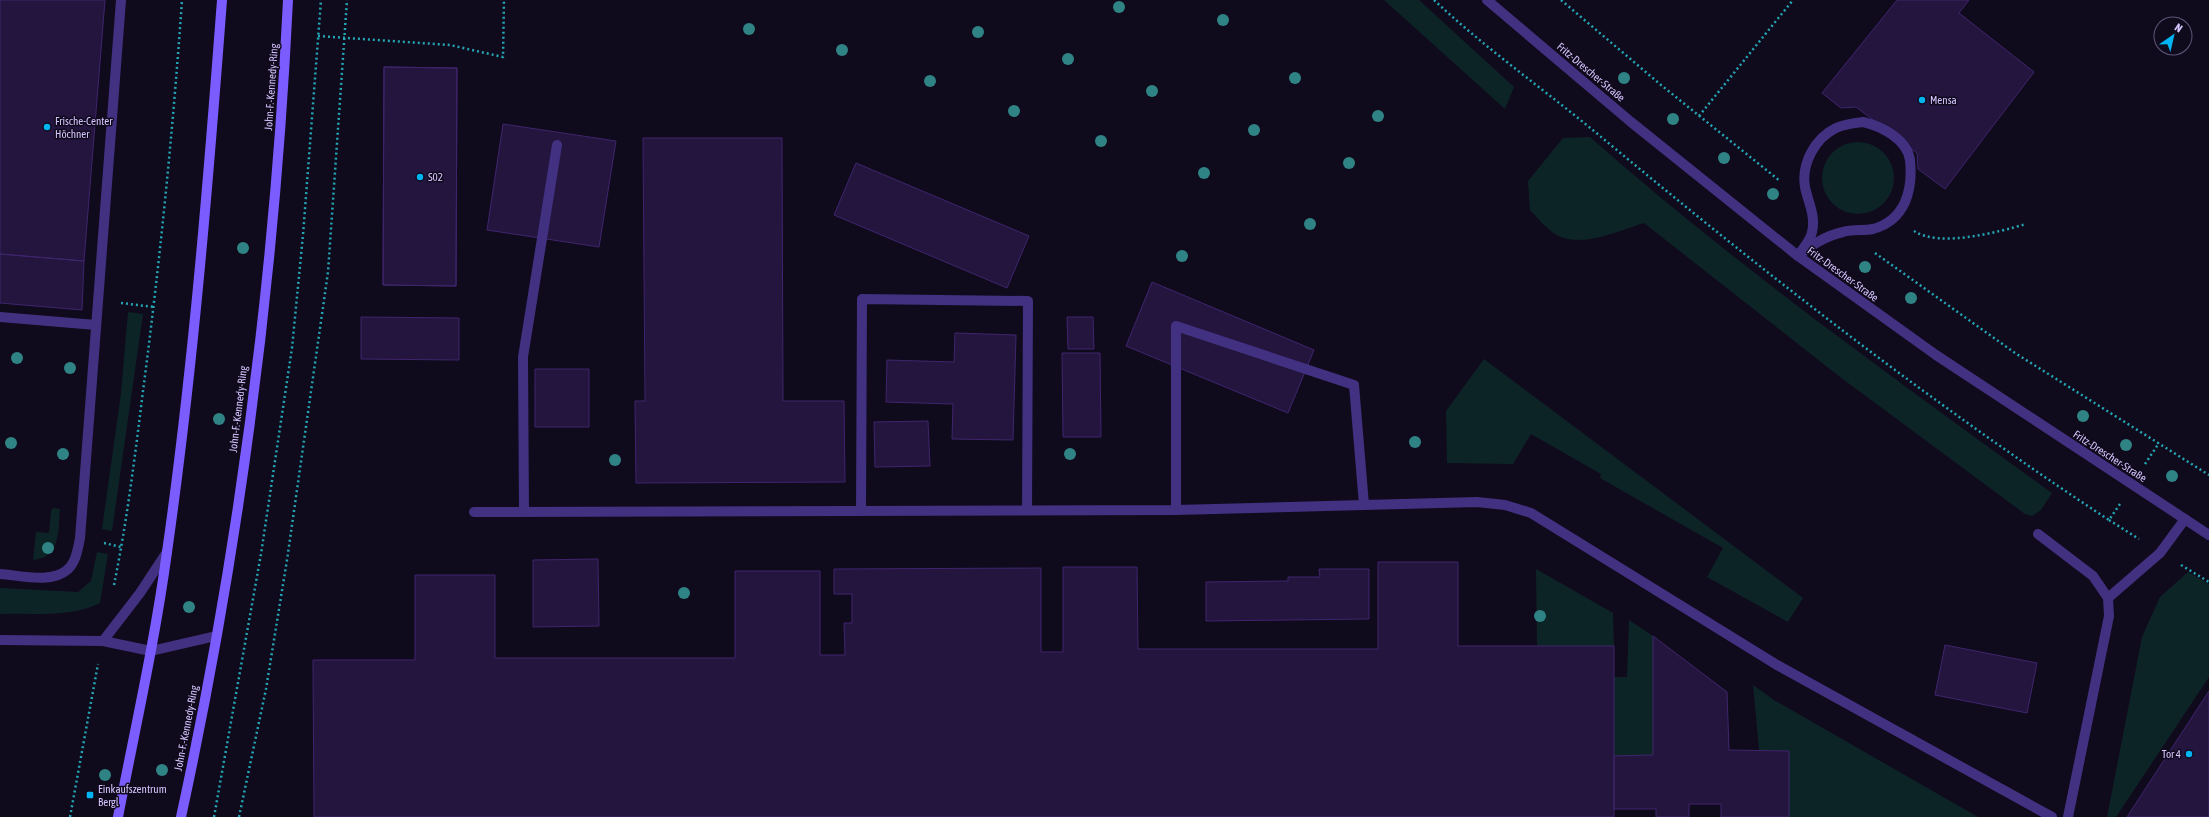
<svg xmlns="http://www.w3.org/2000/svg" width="2209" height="817" font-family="'Asap Condensed',sans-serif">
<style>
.green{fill:#0d2427}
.building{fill:#24153f;stroke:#3f256d}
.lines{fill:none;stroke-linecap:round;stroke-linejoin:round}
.path{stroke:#24a7b5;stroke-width:2.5;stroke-dasharray:2 3;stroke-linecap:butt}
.lane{stroke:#413180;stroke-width:10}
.street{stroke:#413180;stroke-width:10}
.secondary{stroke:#7b5dff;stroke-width:10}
.tree{fill:#308384}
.poi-dot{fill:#00b3f1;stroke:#100a1d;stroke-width:1.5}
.labels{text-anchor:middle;stroke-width:3;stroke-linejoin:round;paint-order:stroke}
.street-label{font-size:11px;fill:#d6c6ff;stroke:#100a1d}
.poi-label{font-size:11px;fill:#d6c6ff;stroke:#100a1d;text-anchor:start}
</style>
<rect width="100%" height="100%" fill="#100a1d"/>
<path class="green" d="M1384 0H1419L1514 87 1505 109Z
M1590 137C1735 265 1895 379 2052 493L2041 510 2032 516 2025 514 1840 377 1644 223C1617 231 1578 251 1552 232 1544 226 1537 217 1530 210L1528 181 1563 138Z
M1822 178a36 36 0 1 1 72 0a36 36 0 1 1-72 0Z
M128 312 143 314 112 531 102 529 121 393Z
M1484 359 1803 598 1788 622 1707 577 1723 548 1600 478 1601 474 1531 434 1513 464 1447 463 1446 411Z
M53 508 60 509C58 530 61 558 33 560L36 532 49 533 51 510Z
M97 552 108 554 100 603C71 618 32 613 0 614V588L78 592 91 581Z
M1536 569 1613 613 1614 646H1537Z
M2188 572 2209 584V677L2116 817H2107L2142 637 2160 597Z
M1629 620 1653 636V755L1614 756V677H1627Z
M1753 685 1774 700 1978 817H1789V751L1759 750Z"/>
<path class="building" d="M0 0H105L84 261 0 254Z
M1897 0H1969L1959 13 2034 72 1945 189 1918 169 1917 153 1856 107 1841 108 1822 93Z
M384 67 457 68 456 286 383 285Z
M384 67 457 68 456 286 383 285Z
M503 124 616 141 599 247 487 230Z
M643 138H782L783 401H844L845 482 636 483 635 401H645Z
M856 163 1029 236 1007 288 834 215Z
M0 254 84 261 82 310 0 303Z
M1152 282 1314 350 1288 413 1126 346Z
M361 317 459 318V360L361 359Z
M1067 317H1093L1094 349H1068Z
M955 333 1016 335 1013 440 952 439 953 404 886 402 887 360 954 362Z
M1062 353H1100L1101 437H1063Z
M535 369H589V427H535Z
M928 421 930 466 875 467 874 422Z
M598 559 599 626 533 627V560Z
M1378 562H1458V646H1614V817H314L313 660H415V575H495V658H735V571H820V655H845L844 623H852V594H834V569L1041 568V652H1063V567H1137L1138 649H1378Z
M1319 569H1369V619L1206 621V582L1288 581V577H1320Z
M1653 636 1727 692 1729 750 1789 751V817H1721V804H1689V817H1656V809H1614V756L1653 755Z
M1945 645 2037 663 2027 713 1935 695Z
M2209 691V817H2127Z"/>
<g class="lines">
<path class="path" d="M1434 0C1486 49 1545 90 1600 136 1763 272 1932 404 2109 520L2120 504
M1561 0 1661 85 1780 181
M318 36 450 45 503 57 504 0
M1699 116 1793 0
M1914 231C1940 248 1998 232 2026 224
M1875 253 2015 353 2209 475
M121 303 154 307
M2145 464 2159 443
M2109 520 2139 539
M104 543 121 547
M2181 565 2209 582
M114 585C127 521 135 456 143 391 160 261 173 130 182 0
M70 817 98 664
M214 817 261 554 292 348 303 235 321 0
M239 817 266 689 287 560 328 272 347 0"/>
<path class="lane" d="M1863 122C1881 126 1907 139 1910 160 1913 189 1906 220 1873 229 1863 231 1853 229 1843 232 1825 236 1812 245 1798 256 1802 249 1811 240 1812 232 1816 216 1808 202 1805 187 1801 164 1815 138 1836 128 1845 124 1854 123 1863 122Z
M0 317 96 325
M861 510 862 299 1028 301 1027 510
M1176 510V326L1354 385 1364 505
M474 512 1176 510 1477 502 1505 505 1531 513 1777 665 2052 817
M524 512 523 357 557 145
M2038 534 2093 576 2108 598 2109 616 2068 817
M0 574C19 575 51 584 67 570 76 563 78 548 80 538L121 0
M2108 598 2160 553 2185 519
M0 640 103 641 151 651 216 636
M103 641 140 593 167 552"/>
<path class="street" d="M1487 0 1631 122 1798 256 1936 355 2209 535"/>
<path class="secondary" d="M118 817C135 729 155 641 167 552 193 369 208 185 222 0
M181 817C239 550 275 273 288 0"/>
</g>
<g class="tree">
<circle cx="1119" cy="7" r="6"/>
<circle cx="1223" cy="20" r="6"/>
<circle cx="749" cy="29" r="6"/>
<circle cx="978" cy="32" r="6"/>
<circle cx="842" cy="50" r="6"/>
<circle cx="1068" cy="59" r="6"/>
<circle cx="1295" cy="78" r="6"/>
<circle cx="1624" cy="78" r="6"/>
<circle cx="930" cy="81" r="6"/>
<circle cx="1152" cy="91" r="6"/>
<circle cx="1014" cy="111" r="6"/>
<circle cx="1378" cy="116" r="6"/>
<circle cx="1673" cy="119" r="6"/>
<circle cx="1254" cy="130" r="6"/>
<circle cx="1101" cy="141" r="6"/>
<circle cx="1724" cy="158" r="6"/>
<circle cx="1349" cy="163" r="6"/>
<circle cx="1204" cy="173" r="6"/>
<circle cx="1773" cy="194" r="6"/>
<circle cx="1310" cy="224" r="6"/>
<circle cx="243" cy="248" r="6"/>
<circle cx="1182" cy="256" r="6"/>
<circle cx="1865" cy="267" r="6"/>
<circle cx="1911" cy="298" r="6"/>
<circle cx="17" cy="358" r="6"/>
<circle cx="70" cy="368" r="6"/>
<circle cx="2083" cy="416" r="6"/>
<circle cx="219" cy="419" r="6"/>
<circle cx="1415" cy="442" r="6"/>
<circle cx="11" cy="443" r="6"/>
<circle cx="2126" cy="445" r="6"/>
<circle cx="63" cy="454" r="6"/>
<circle cx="1070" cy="454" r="6"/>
<circle cx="615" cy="460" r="6"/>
<circle cx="2172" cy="476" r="6"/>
<circle cx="48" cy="548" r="6"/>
<circle cx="684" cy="593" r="6"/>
<circle cx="189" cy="607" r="6"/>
<circle cx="1540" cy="616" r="6"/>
<circle cx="162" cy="770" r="6"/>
<circle cx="105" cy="775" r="6"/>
</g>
<g class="poi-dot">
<circle cx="1922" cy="100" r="4"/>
<circle cx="47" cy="127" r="4"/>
<circle cx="420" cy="177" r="4"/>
<circle cx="2189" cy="754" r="4"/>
<rect x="86" y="791" width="8" height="8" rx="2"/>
</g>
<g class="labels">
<g class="street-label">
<text transform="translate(1591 72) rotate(40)" y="4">Fritz-Drescher-Straße</text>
<text transform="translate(271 87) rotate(-86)" y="4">John-F.-Kennedy-Ring</text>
<text transform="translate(1843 274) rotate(36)" y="4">Fritz-Drescher-Straße</text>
<text transform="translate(238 409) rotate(-83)" y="4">John-F.-Kennedy-Ring</text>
<text transform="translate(2110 456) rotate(33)" y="4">Fritz-Drescher-Straße</text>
<text transform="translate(186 728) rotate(-79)" y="4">John-F.-Kennedy-Ring</text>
</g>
<g class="poi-label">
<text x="1930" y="104">Mensa</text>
<text x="55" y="125">Frische-Center<tspan x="55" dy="13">Höchner</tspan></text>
<text x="428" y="181">S02</text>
<text x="2181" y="758" text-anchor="end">Tor 4</text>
<text x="98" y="793">Einkaufszentrum<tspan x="98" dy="13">Bergl</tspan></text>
</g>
</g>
<g transform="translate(2173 36) rotate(34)"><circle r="19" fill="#100a1d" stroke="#5f5577"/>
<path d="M0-3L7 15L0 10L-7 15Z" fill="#00b3f1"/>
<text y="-6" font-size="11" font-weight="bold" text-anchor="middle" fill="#d6c6ff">N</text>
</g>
</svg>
